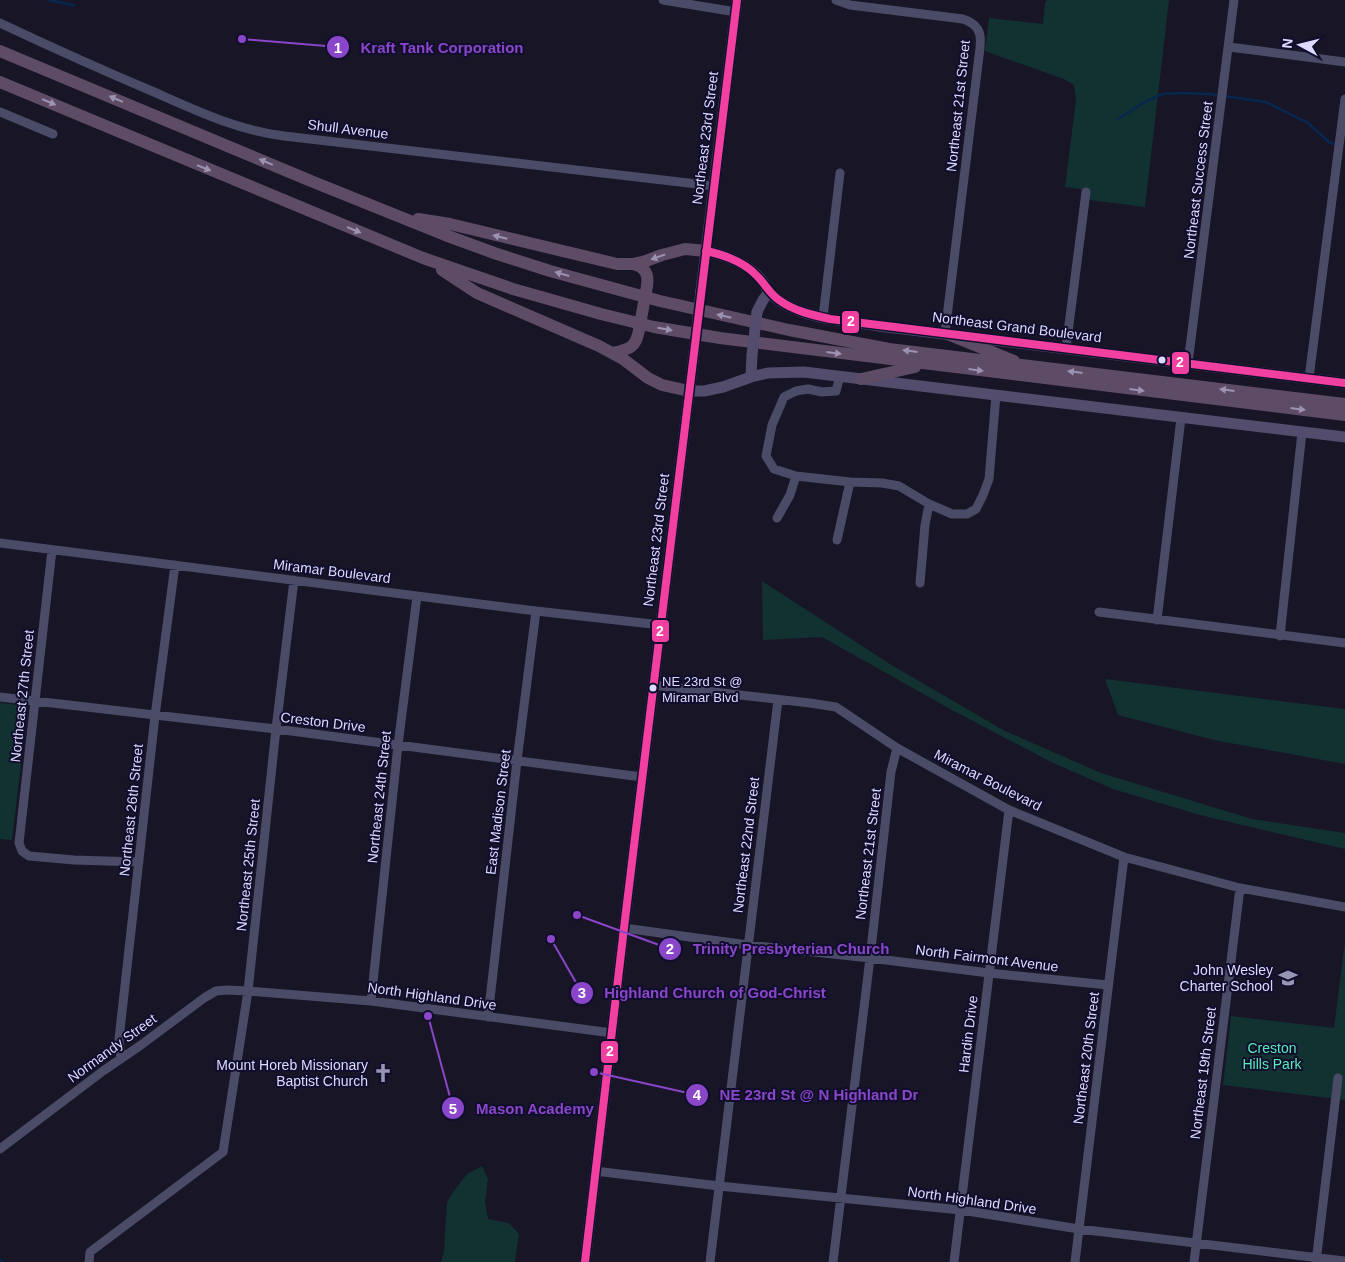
<svg xmlns="http://www.w3.org/2000/svg" width="1345" height="1262" font-family="Helvetica,sans-serif">
<style>
.green{fill:#123231}
.lines{fill:none;stroke-linecap:round;stroke-linejoin:round}
.stream{stroke:#08274f;stroke-width:2.5}
.minor{stroke:#4a4b67;stroke-width:9}
.major{stroke:#534c6c;stroke-width:11}
.highway{stroke:#5e4c67;stroke-width:12}
.major-bridge{stroke:#534c6c;stroke-width:11}
.highway-bridge{stroke:#5e4c67;stroke-width:12}
.bus-1-casing{stroke:#110e2d;stroke-width:11}
.bus-1{stroke:#f240a1;stroke-width:8}
.oneway{fill:#9c93b3}
.bus-dot{fill:#dbdaff;stroke:#110e2d;stroke-width:2}
.labels{text-anchor:middle;stroke-width:4;stroke-linejoin:round;paint-order:stroke}
.bus-label{font-size:13px;fill:#dbdaff;stroke:#110e2d;text-anchor:start}
.street-label{font-size:14px;fill:#dbdaff;stroke:#110e2d}
.poi-label{font-size:14px;fill:#dbdaff;stroke:#110e2d;text-anchor:end}
.park-label{font-size:14px;fill:#58ecbb;stroke:#110e2d}
.leader{fill:none;stroke:#8946c9;stroke-width:2}
.callout-dot{fill:#8946c9;stroke:#110e2d;stroke-width:2}
.mark-label{font-size:15px;text-anchor:middle;font-weight:bold;fill:#fff}
.callout-label{font-size:15px;text-anchor:middle;font-weight:bold;fill:#8946c9;stroke:#110e2d;stroke-width:4;stroke-linejoin:round;paint-order:stroke}
.line-badge{stroke:#110e2d;stroke-width:2}
.badge-label{font-size:14px;text-anchor:middle;font-weight:bold;fill:#fff}
</style>
<rect width="100%" height="100%" fill="#171526"/>
<path class="green" d="M1047 0H1169L1145 207 1090 200 1080 189 1065 187 1076 100 1074 85 1064 79 985 51 989 18 1043 24 1045 3Z
M762 581 893 666 1005 731 1101 773 1252 819 1345 833V849L1200 815 1113 789 1051 762 952 710 822 637 763 640Z
M1105 679 1345 709V764L1214 740 1118 715Z
M0 703 28 706 12 840 0 839Z
M1345 941V1100L1223 1085 1231 1016 1334 1028Z
M482 1166 488 1179 485 1202 488 1219 509 1223 519 1234 515 1262H441L444 1251 447 1203 451 1195 467 1174Z"/>
<g class="lines">
<path class="stream" d="M48 0 74 5
M1118 119 1143 103 1162 94 1181 93 1209 94 1266 102 1308 123 1329 142 1337 145
M0 1260 3 1262"/>
<path class="minor" d="M663 0 736 12
M836 0 850 5 963 19C987 27 980 44 978 64L945 333
M0 23C51 47 102 70 154 92 197 111 237 130 284 136L714 186
M1229 47 1345 62
M0 112 53 134
M823 317 840 173
M1066 348 1086 192
M1188 363 1234 0
M840 376 836 391 822 392 808 389 796 391 784 397 772 425 766 456 774 469 796 476 850 482 882 483 899 486 929 504 952 514H967L976 509 983 495 989 479 996 395
M1309 378 1345 99
M777 518 790 495 796 476
M837 540 850 482
M0 543 536 611 661 625
M52 550 19 843 22 851 29 856 74 860 139 862
M920 583 925 525 929 504
M1099 612 1345 643
M1157 620 1181 418
M1280 636 1302 432
M653 685 810 703 836 707 897 748 1009 810 1124 857 1240 888 1345 907
M0 697 276 729 642 777
M624 928 748 945 870 958 989 973 1108 985
M371 1001 398 745 417 596
M488 1017 517 761 536 611
M121 1059 119 1039 155 716 175 565
M0 1149 103 1071 141 1045 204 998 216 991 227 990 248 991 371 1001 612 1033
M595 1171 719 1186 961 1210 1079 1229 1345 1261
M89 1262 90 1252 223 1152 248 991 276 729 294 580
M710 1262 778 700
M833 1262 870 958 891 772 897 748
M954 1262 1009 810
M1075 1262 1124 857
M1194 1262 1240 888
M1316 1262 1338 1078"/>
<path class="major" d="M706 251C725 255 750 264 762 281 765 284 766 288 768 291 772 295 778 300 783 303 811 320 848 321 879 326L1345 383
M701 291 737 0
M757 312 763 300 769 292
M751 377 752 355
M689 391H704L723 387 751 377 768 373 804 372 1345 437
M585 1262 624 928 694 353"/>
<path class="highway" d="M0 51 311 181 445 235 494 253 550 271 660 301 789 330 889 349 1345 404
M0 82 423 258 513 289 601 314 654 327 720 338 1345 415
M418 219 450 224 617 264H633L643 262 662 255 685 249 706 251
M633 264C645 267 649 274 647 286
M442 270 477 293 599 346 623 359 648 378 662 385 689 391
M945 333 1014 361
M613 353C629 349 636 348 639 330
M861 379 915 367"/>
<path class="major-bridge" d="M694 353 701 291
M752 355 757 312"/>
<path class="highway-bridge" d="M639 330 647 286"/>
<g class="bus-1-casing">
<path id="bus-1" d="M706 251C725 255 745 262 758 277 766 285 769 293 779 300 794 311 812 315 830 319L1345 383
M585 1262 624 928 737 0"/>
</g>
<use href="#bus-1" class="bus-1"/>
</g>
<defs><path id="oneway-solid" d="M-6-.8H1V-3.2L6.5 0L1 3.2V.8H-6Z" transform="scale(1.25)"/></defs>
<g class="oneway">
<use href="#oneway-solid" transform="translate(116 99) rotate(-157)"/>
<use href="#oneway-solid" transform="translate(49 102) rotate(23)"/>
<use href="#oneway-solid" transform="translate(266 162) rotate(-157)"/>
<use href="#oneway-solid" transform="translate(204 168) rotate(22)"/>
<use href="#oneway-solid" transform="translate(354 230) rotate(22)"/>
<use href="#oneway-solid" transform="translate(500 237) rotate(-166)"/>
<use href="#oneway-solid" transform="translate(658 257) rotate(161)"/>
<use href="#oneway-solid" transform="translate(562 274) rotate(-164)"/>
<use href="#oneway-solid" transform="translate(724 316) rotate(-167)"/>
<use href="#oneway-solid" transform="translate(665 329) rotate(10)"/>
<use href="#oneway-solid" transform="translate(910 351) rotate(-173)"/>
<use href="#oneway-solid" transform="translate(834 353) rotate(7)"/>
<use href="#oneway-solid" transform="translate(976 370) rotate(7)"/>
<use href="#oneway-solid" transform="translate(1075 372) rotate(-173)"/>
<use href="#oneway-solid" transform="translate(1137 390) rotate(7)"/>
<use href="#oneway-solid" transform="translate(1227 390) rotate(-173)"/>
<use href="#oneway-solid" transform="translate(1298 409) rotate(7)"/>
</g>
<defs>
<g id="school-bare" transform="scale(1.5)"><path d="M0-5L7-2L0 1L-7-2ZM-4 1L0 2.5L4 1V4Q0 6-4 4Z" fill="#9695b3" stroke="#110e2d" stroke-width="2.5" paint-order="stroke"/></g>
<g id="church-bare" transform="scale(1.5)"><path d="M-1.2-6h2.4v3.5h3.3v2.4h-3.3V6h-2.4V-.1h-3.3v-2.4h3.3Z" fill="#9695b3" stroke="#110e2d" stroke-width="2.5" paint-order="stroke"/></g>
</defs>
<g fill-rule="evenodd">
<use href="#school-bare" x="1288" y="978"/>
<use href="#church-bare" x="383" y="1073"/>
</g>
<g class="bus-dot">
<circle cx="1162" cy="360" r="4.5"/>
<circle cx="653" cy="688" r="4.5"/>
</g>
<g class="labels">
<g class="bus-label">
<text x="662" y="686">NE 23rd St @<tspan x="662" dy="16">Miramar Blvd</tspan></text>
</g>
<g class="street-label">
<text transform="translate(958 106) rotate(-84)" y="5">Northeast 21st Street</text>
<text transform="translate(348 129) rotate(7)" y="5">Shull Avenue</text>
<text transform="translate(705 138) rotate(-83)" y="5">Northeast 23rd Street</text>
<text transform="translate(1198 180) rotate(-83)" y="5">Northeast Success Street</text>
<text transform="translate(1017 327) rotate(7)" y="5">Northeast Grand Boulevard</text>
<text transform="translate(656 540) rotate(-83)" y="5">Northeast 23rd Street</text>
<text transform="translate(332 571) rotate(7)" y="5">Miramar Boulevard</text>
<text transform="translate(22 696) rotate(-84)" y="5">Northeast 27th Street</text>
<text transform="translate(323 722) rotate(7)" y="5">Creston Drive</text>
<text transform="translate(988 780) rotate(27)" y="5">Miramar Boulevard</text>
<text transform="translate(379 797) rotate(-84)" y="5">Northeast 24th Street</text>
<text transform="translate(131 810) rotate(-84)" y="5">Northeast 26th Street</text>
<text transform="translate(498 812) rotate(-83)" y="5">East Madison Street</text>
<text transform="translate(746 845) rotate(-83)" y="5">Northeast 22nd Street</text>
<text transform="translate(868 854) rotate(-83)" y="5">Northeast 21st Street</text>
<text transform="translate(248 865) rotate(-84)" y="5">Northeast 25th Street</text>
<text transform="translate(987 958) rotate(7)" y="5">North Fairmont Avenue</text>
<text transform="translate(432 996) rotate(8)" y="5">North Highland Drive</text>
<text transform="translate(968 1034) rotate(-83)" y="5">Hardin Drive</text>
<text transform="translate(112 1048) rotate(-36)" y="5">Normandy Street</text>
<text transform="translate(1086 1058) rotate(-83)" y="5">Northeast 20th Street</text>
<text transform="translate(1203 1073) rotate(-83)" y="5">Northeast 19th Street</text>
<text transform="translate(972 1200) rotate(8)" y="5">North Highland Drive</text>
</g>
<g class="poi-label">
<text x="1273" y="975">John Wesley<tspan x="1273" dy="16">Charter School</tspan></text>
<text x="368" y="1070">Mount Horeb Missionary<tspan x="368" dy="16">Baptist Church</tspan></text>
</g>
<g class="park-label">
<text x="1272" y="1053">Creston<tspan x="1272" dy="16">Hills Park</tspan></text>
</g>
</g>
<path class="leader" d="M242 39L338 47M577 915L670 949M551 939L582 993M594 1072L697 1095M428 1016L453 1108"/>
<g class="callout-dot">
<circle cx="242" cy="39" r="5"/>
<circle cx="577" cy="915" r="5"/>
<circle cx="551" cy="939" r="5"/>
<circle cx="594" cy="1072" r="5"/>
<circle cx="428" cy="1016" r="5"/>
<circle cx="338" cy="47" r="12"/>
<circle cx="670" cy="949" r="12"/>
<circle cx="582" cy="993" r="12"/>
<circle cx="697" cy="1095" r="12"/>
<circle cx="453" cy="1108" r="12"/>
</g>
<g class="mark-label">
<text x="338" y="53">1</text>
<text x="670" y="954">2</text>
<text x="582" y="998">3</text>
<text x="697" y="1100">4</text>
<text x="453" y="1114">5</text>
</g>
<g class="callout-label">
<text x="442" y="53">Kraft Tank Corporation</text>
<text x="791" y="954">Trinity Presbyterian Church</text>
<text x="715" y="998">Highland Church of God-Christ</text>
<text x="819" y="1100">NE 23rd St @ N Highland Dr</text>
<text x="535" y="1114">Mason Academy</text>
</g>
<g class="line-badge">
<rect x="841" y="310" width="19" height="24" rx="5" fill="#f240a1"/>
<rect x="1171" y="351" width="19" height="24" rx="5" fill="#f240a1"/>
<rect x="651" y="619" width="19" height="24" rx="5" fill="#f240a1"/>
<rect x="600" y="1040" width="19" height="24" rx="5" fill="#f240a1"/>
</g>
<g class="badge-label">
<text x="851" y="326">2</text>
<text x="1180" y="367">2</text>
<text x="660" y="636">2</text>
<text x="610" y="1056">2</text>
</g>
<g transform="translate(1300 45) rotate(277)" stroke="#110e2d" stroke-width="4" paint-order="stroke">
<path d="M0-4L9 19L0 12L-9 19Z" fill="#dbdaff"/>
<text y="-8" font-size="14" font-weight="bold" text-anchor="middle" fill="#dbdaff">N</text>
</g>
</svg>
